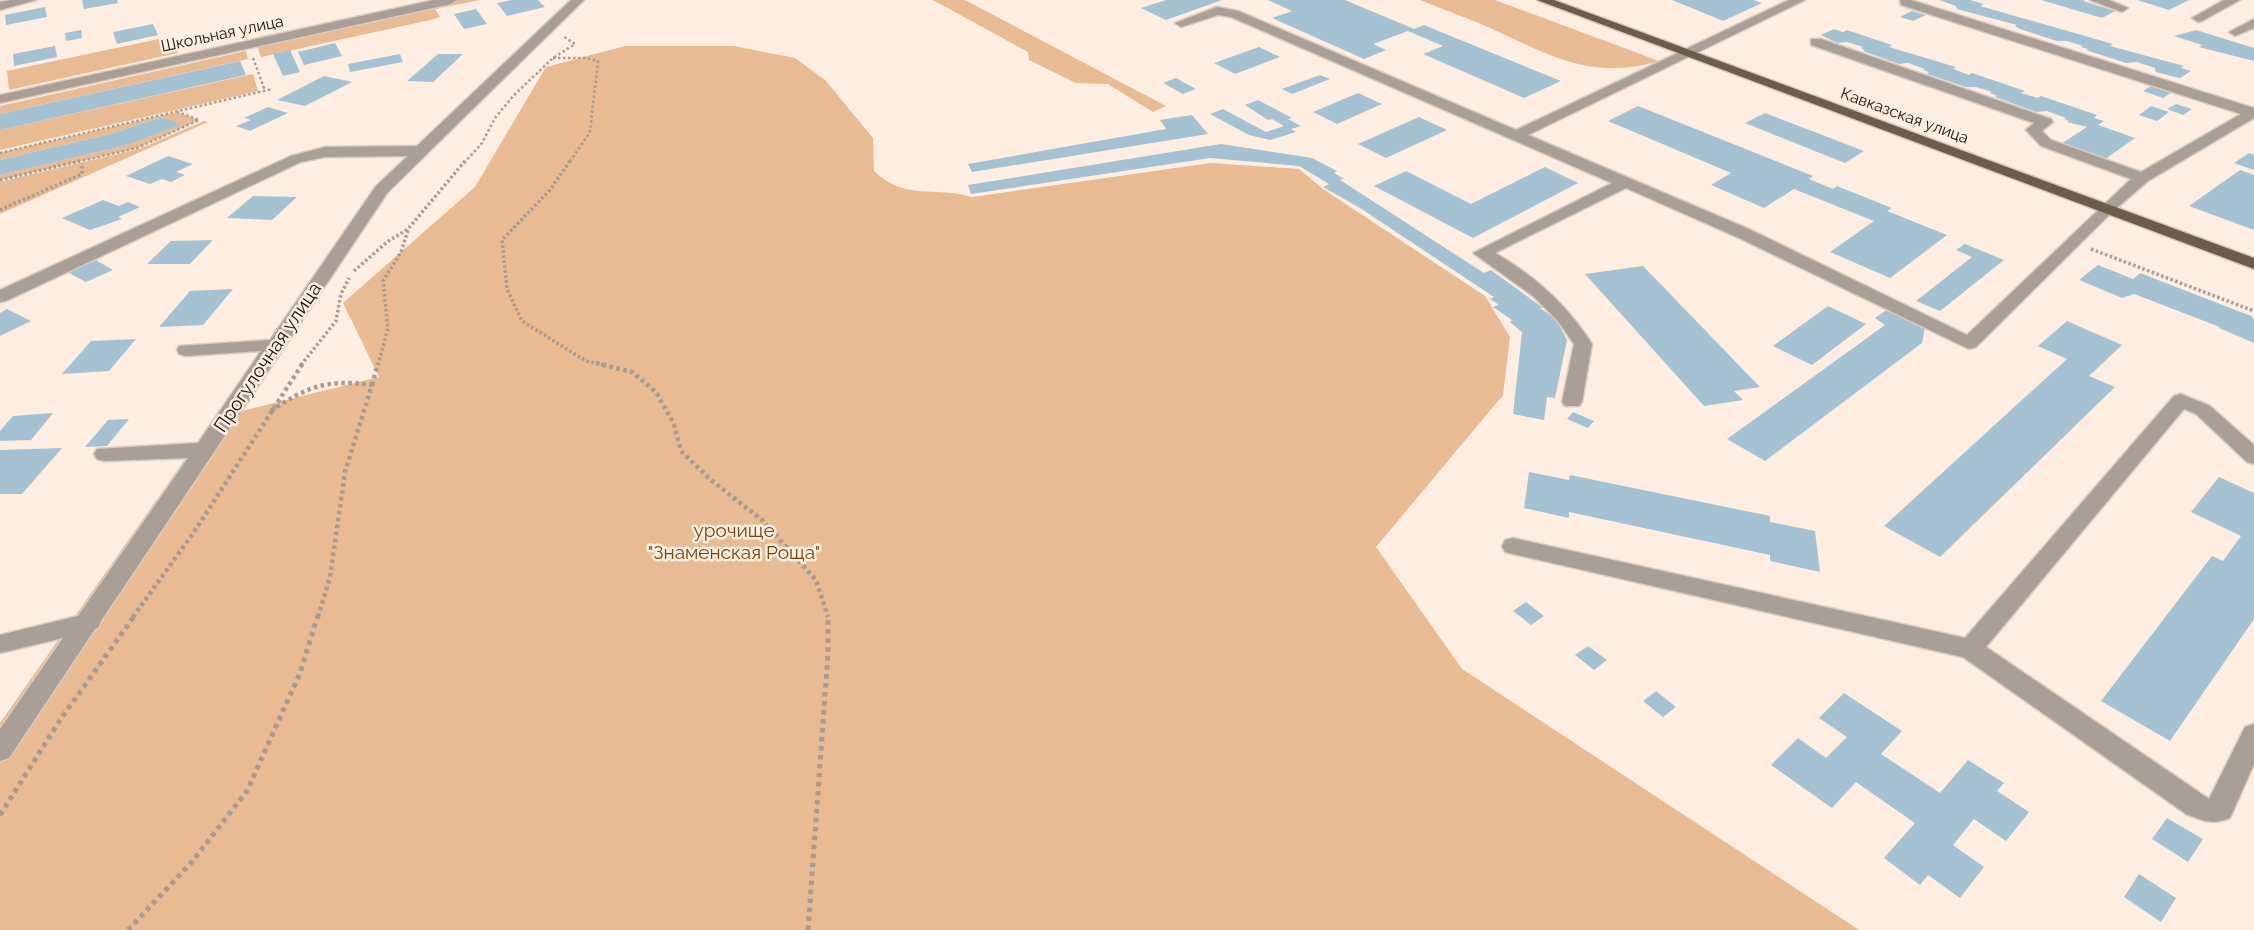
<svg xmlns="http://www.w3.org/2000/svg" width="2254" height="930" font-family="Raleway,sans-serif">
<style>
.green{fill:#e9bb92}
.building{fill:#a5c2d2}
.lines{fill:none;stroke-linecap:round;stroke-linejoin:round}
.minor-casing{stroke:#d9cbbe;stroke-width:3}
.major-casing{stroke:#d9cbbe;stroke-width:3}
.path-far3{stroke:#a79b90;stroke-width:2.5;stroke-dasharray:2.5 2.5;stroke-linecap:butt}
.path-far2{stroke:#a79b90;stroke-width:3.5;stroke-dasharray:2.5 2.5;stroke-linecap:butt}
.path-far1{stroke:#a79b90;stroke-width:4.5;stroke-dasharray:3.5 3.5;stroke-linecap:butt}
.path{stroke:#a79b90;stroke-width:5;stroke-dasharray:4.5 4.5;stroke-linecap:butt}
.minor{fill:#a99f96;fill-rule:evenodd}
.major{fill:#6d5c4c;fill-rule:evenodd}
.labels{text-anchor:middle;stroke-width:5;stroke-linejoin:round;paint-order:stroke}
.far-street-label{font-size:16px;fill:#191109;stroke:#fdeee1}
.street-label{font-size:19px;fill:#191109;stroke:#fdeee1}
.park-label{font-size:19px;fill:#75460f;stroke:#fdeee1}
</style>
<rect width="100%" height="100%" fill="#fdeee1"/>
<path class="green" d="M451 0H480L435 9 440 17 430 20 261 57 256 43Z
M933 0H965L1166 106 1153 112 1108 84 1076 83 1029 60 1028 52Z
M1420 0H1495L1659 61C1590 81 1550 55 1490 28 1467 17 1443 10 1420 0Z
M173 36 178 53 9 90 7 71Z
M625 46H734L795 58 825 80 873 138 874 171C905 201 934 186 972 197L1211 163 1299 169 1323 189 1485 296 1510 337 1503 395 1376 547 1462 669 1859 930H0V723L214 418 379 377 343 303 475 187 546 67Z
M246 51 248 59 0 114V106Z
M253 74 258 91 0 150V130Z
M177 112 199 120 137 148 0 180V175L128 145 181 124 162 117 110 134 0 160V153Z
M204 121 208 122 0 214V182L139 149Z"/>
<path class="building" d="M82 0H117L118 3 84 9Z
M512 0H538L545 7 507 16 497 3Z
M1166 0H1222L1166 20 1141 8Z
M1268 0H1345L1414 29 1424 25 1561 81 1524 98 1423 54 1443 46 1408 31 1373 44 1386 50 1364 59 1272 18 1292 11Z
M1672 0H1753L1762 3 1723 21Z
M1939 0H1970L1984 4 1980 6 2113 44 2110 46 2184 66 2181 68 2191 71 2180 78 2171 76 2156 72 2155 68 2137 62 2126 63 2086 50 2088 49 2081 47 2083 46 2067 41H2057L2020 29 2015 26 2017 25 1957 9 1956 6Z
M2041 0H2085L2083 1 2115 11 2102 18Z
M2137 0H2189L2169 10Z
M45 7 47 17 6 25 5 15Z
M476 9 487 24 464 29 454 14Z
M1912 11 1926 15 1913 21 1900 17Z
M153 24 158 35 117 44 113 32Z
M1834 29 1843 32 1847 30 1892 45 1889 47 1956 67 1953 69 1969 75 1972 73 2025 91 2021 93 2038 98 2041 96 2097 115 2094 118 2104 121 2098 125 2135 138 2104 160 2061 144 2087 127 2067 122 2069 121 2064 119 2066 118 2047 111 2036 112 1995 97 1997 96 1990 93 1992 92 1976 87H1966L1927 74 1929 72 1923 70 1925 69 1908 63 1899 64 1863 51 1865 50 1861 48 1863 47 1847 42 1837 43 1821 35Z
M81 30 82 38 66 41 65 33Z
M2196 30 2254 48V61L2199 47 2202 45 2174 36Z
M335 43 342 56 304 65 298 52Z
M55 46 57 57 14 66 13 54Z
M1259 47 1280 57 1235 74 1214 63Z
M290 50 300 72 283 76 273 54Z
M400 54 403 62 350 72 348 64Z
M438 54H463L433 82 407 81Z
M240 61 246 75 0 130V114Z
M1320 75 1330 79 1292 94 1282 89Z
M324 76 352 82 305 106 277 100Z
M1176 78 1196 89 1183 94 1163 83Z
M2151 86 2171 93 2163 98 2143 91Z
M1358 93 1382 104 1337 124 1313 112Z
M1258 100 1292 118 1288 119 1301 126 1291 129 1296 132 1270 140 1249 135 1210 114 1223 109 1266 132 1284 126 1272 119 1268 120 1245 105Z
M2176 104 2192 109 2183 115 2167 109Z
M1638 106 1813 176 1809 179 1833 189 1837 186 1892 208 1887 211 1947 235 1890 278 1830 252 1874 221 1794 189 1764 208 1711 185 1731 173 1608 121Z
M2151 106 2169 112 2157 121 2139 115Z
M268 107 288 113 250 131 236 126 251 120 244 118Z
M1765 113 1864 151 1845 163 1745 123Z
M1192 115 1208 134 972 172 968 164 1166 129 1160 120Z
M162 117 182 124 128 145 0 175V160L110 134Z
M1419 117 1447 130 1386 158 1358 144Z
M1221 144 1312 158 1337 171 1334 173 1344 179 1340 180 1484 273 1491 270 1543 308H1540L1556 319 1567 340 1555 398 1547 397 1544 420 1513 414 1522 332 1510 322 1512 320 1493 307 1499 305 1490 299 1494 297 1360 208 1323 187 1329 184 1299 166 1210 158 971 194 968 185Z
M2249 153 2254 155V170L2234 163Z
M168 156 193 164 176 172 185 175 171 182 162 179 150 184 126 176Z
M1545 167 1578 183 1473 238 1374 186 1406 171 1471 204Z
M2240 170 2254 175V230L2189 206Z
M253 196 297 197 272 220 227 218Z
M103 200 119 206 128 202 140 207 118 217 122 219 90 230 62 218Z
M213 240 190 264H147L171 241Z
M1965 244 2004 260 1940 311 1916 301 1972 257 1956 250Z
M94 259 113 270 86 282 67 272Z
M2098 265 2133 279 2140 273 2251 316 2254 319V343L2219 328 2220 327 2134 294 2122 298 2079 280Z
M1643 266 1760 387 1734 391 1743 400 1704 406 1585 274Z
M233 289 203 325 159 327 190 291Z
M1828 306 1866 324 1812 365 1773 346Z
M7 309 31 321 0 336V313Z
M1888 309 1925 327 1922 343 1765 461 1727 439 1885 325 1875 318Z
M2067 321 2122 345 2089 376 2115 387 1940 557 1884 526 2067 359 2038 346Z
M136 339 109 371 62 374 91 341Z
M1573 412 1594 421 1588 428 1567 419Z
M53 413 31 440 0 441V431L13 416Z
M129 419 107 446 85 447 108 420Z
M62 448 22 494H0V450Z
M1529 472 1569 480 1570 475 1770 516V522L1815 531 1820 572 1770 561V555L1569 512V518L1524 508Z
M2219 477 2254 493V619L2170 741 2101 701 2212 556 2223 561 2241 536 2191 512Z
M1526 602 1544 616 1531 625 1513 611Z
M1588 646 1607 660 1594 670 1575 655Z
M1656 691 1676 707 1663 717 1643 701Z
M1844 693 1902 731 1881 754 1940 793 1968 760 2004 783 1997 791 2029 812 2006 841 1974 819 1953 845 1984 867 1960 898 1928 875 1920 885 1884 858 1915 823 1856 782 1832 808 1771 765 1798 738 1826 758 1847 737 1819 718Z
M2167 818 2203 839 2188 862 2152 839Z
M2139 874 2176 898 2161 922 2124 897Z"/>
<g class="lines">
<g class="minor-casing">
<path id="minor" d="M11 0H36L0 10V2Z
M434 0H457L451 4 0 103V95Z
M571 0H584L388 192 101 621 98 628 95 629 9 758 0 761V729L63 638 0 653V635L78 616 188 458 104 461 97 459 94 454 97 449 198 443 261 351 186 356 179 354 177 350 179 346 270 340 376 186 408 156 325 157 301 162 6 301 0 302V290L291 156 325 147 417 146Z
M1789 0H1805L1528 135 1751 230 1967 335 2131 179 2041 146 2026 130 2034 123 1811 45V39H1821L2051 119 2053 122 2042 131 2051 140 2141 172 2241 114 1901 5 1900 0H1911L2254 108V118L2148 181 2112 212 1976 347 1969 349 1739 238 1626 188 1495 253C1535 276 1567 305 1592 344L1582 402 1579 406H1565L1562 402 1574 344 1557 320 1533 296 1473 253 1612 183 1231 17 1218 15 1181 27 1175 23 1217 7 1238 11 1516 130Z
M2090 0H2109L2128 8 2122 12Z
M2224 0H2240L2202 21 2198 22 2192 18Z
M2254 19V28L2235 36 2229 32Z
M2181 394 2210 406 2254 445V464L2247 462 2196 414 2184 409 1986 647 2209 799 2245 727 2254 724V764L2230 818C2213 825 2203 821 2186 814L1963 657 1513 554 1505 552 1502 546 1505 540 1513 538 1965 638 2174 396Z"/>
</g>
<g class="major-casing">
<path id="major" d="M1537 0H1554L2254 258V269Z"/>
</g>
<path class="path-far3" d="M253 58 265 91
M553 58H586L598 61 590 132 569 163
M0 153 272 89
M73 163 137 148 199 120 178 112
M464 163 482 143 495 118 513 96 553 58 575 44 563 36"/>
<path class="path-far2" d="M570 161 550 190 502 240 507 289 522 321 586 361 603 365
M0 180 80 161
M0 210 82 174V163
M2091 249 2254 311
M354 271 387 242 408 229 465 161
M301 365 336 321 341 294 349 278
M378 365 388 328 383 281 401 252 408 230"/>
<path class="path-far1" d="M596 363 632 372 656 392 674 424 681 451 711 480 762 520 816 580 828 617
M372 385 378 363
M271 411C308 386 327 379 372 385L345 472 330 577 318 617
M133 617 194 532 303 363"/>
<path class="path" d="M0 815 60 720 135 615
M128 930 191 863 247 791 300 673 318 615
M808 930 828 654V615"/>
<use href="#minor" class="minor"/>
<use href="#major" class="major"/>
</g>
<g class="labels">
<g class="far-street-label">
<text transform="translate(222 33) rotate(-12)" y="6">Школьная улица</text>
<text transform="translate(1905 115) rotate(20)" y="6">Кавказская улица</text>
</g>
<g class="street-label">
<text transform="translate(267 357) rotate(-56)" y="7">Прогулочная улица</text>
</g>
<g class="park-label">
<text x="734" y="537">урочище<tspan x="734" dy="22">"Знаменская Роща"</tspan></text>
</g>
</g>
</svg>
